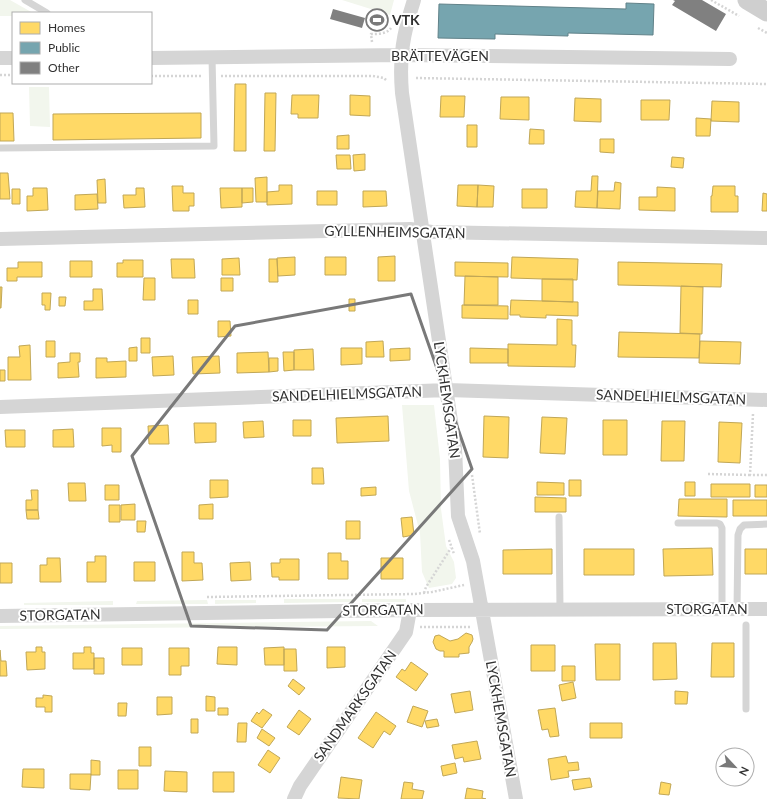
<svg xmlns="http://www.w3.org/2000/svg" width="767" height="799" font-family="Lato,sans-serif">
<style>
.green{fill:#f2f6ed}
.homes{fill:#ffd966;stroke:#c1a756}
.public{fill:#76a5af;stroke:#618289}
.building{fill:#808080}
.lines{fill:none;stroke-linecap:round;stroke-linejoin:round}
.path{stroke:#d5d5d5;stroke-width:2.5;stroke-dasharray:2 2;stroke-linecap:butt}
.lane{stroke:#d5d5d5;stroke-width:7}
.street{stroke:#d5d5d5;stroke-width:14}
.secondary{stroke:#cfcfcf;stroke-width:19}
.marked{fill:none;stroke:#797979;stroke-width:3;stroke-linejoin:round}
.labels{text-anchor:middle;stroke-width:4;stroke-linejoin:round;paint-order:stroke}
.poi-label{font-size:14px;font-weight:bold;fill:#313131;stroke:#fff;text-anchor:start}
.street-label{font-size:14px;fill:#313131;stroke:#fff}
</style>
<rect width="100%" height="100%" fill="#fff"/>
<path class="green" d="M0 0H10L33 13H13V16H0Z
M342 0H394L390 15Z
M29 87H49L50 127 30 126Z
M402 405H434L440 459 441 509 446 546 454 562 456 578 452 584 429 588 422 572 420 533 409 491Z
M284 599H352V602L284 603Z
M362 599H406V602H362Z
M207 600 208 604H136L137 601Z
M215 600H256V603L215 604Z
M113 601V605H24V603Z
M371 621 378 626 0 629V626Z"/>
<path class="homes" d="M235 84H246V151H234Z
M265 93H276L275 151H264Z
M292 95H319L318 118H298V114H291Z
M350 95 370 96V116L350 115Z
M441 96H465L464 117H440Z
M501 97H529V120L500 119Z
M575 98 601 99V122L574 121Z
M641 100H670L669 120H641Z
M712 101 739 102V122L711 121Z
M0 113H13L14 141H0Z
M201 113V138L53 140V114Z
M696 118 711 119 710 136H696Z
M467 125H477V147H467Z
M530 129 544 130V144H529Z
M349 135V149H337V136Z
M600 139H614V153L600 152Z
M365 154V170L354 171 353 155Z
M336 155H350L351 169H337Z
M672 157 684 158 683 168 671 167Z
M0 173H8L10 199H0Z
M592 176H598L597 208 575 207 576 191H591Z
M267 177V202H256L255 178Z
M105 179 106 203H98L97 180Z
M615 182 621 183 620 209 597 208 598 191H614Z
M279 185H292V204L267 205V192L279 191Z
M458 185H478L477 207 457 206Z
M478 185 494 186 493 207H477Z
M172 186H183V193H194V206H189V211H173Z
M713 186H735V196H738V212H711V196H712Z
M657 187 675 188V211L639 210V197H657Z
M33 188H47L48 210 27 211V196H33Z
M136 188H144L145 207 124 208 123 195H136Z
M220 188H242V207L221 208Z
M242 188H253V202L242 203Z
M12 189H20V204H12Z
M522 189H547V208H522Z
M317 191H337V205H317Z
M363 191H386L387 206 363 207Z
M763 193 767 194V211H762Z
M97 194 98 209 75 210V195Z
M395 256V281H378V257Z
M295 257V275L278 276 277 258Z
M325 257H346V275H325Z
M512 257 578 259 577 280 511 278Z
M239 258 240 275H222V259Z
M171 259H194L195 278H172Z
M269 259H277L278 282H269Z
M123 260H143V277H117V263H123Z
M70 261H92V277H70Z
M18 262H42V277H17V281H7V268H18Z
M455 262 508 263V277L455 276Z
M618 262 722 264 721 287 618 285Z
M465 276 498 277V305H464Z
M144 278H155V300H143Z
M221 278H233V291H221Z
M542 279H573V302L542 301Z
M681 286 703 287 702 334 680 333Z
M0 287H2L1 308H0Z
M93 289H102L103 310H84V301H93Z
M42 293H51L50 310H45V305H42Z
M59 297H66L65 306H59Z
M349 299H355V311H349Z
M188 300H198V314H188Z
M511 300 578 302V316L546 315V318L520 317V315H510Z
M462 305 508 306V319L462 318Z
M557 319 572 320V345H576L575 367 508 366V344L557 345Z
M218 321H230L231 336 218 337Z
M619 332 700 334 699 358 618 357Z
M141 338H150V353H141Z
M46 341H55V357H46Z
M383 341 384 357H366V342Z
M700 341 741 342 740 364 699 363Z
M30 345 31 380H8V357H20L19 346Z
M137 347V361H129V348Z
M341 348H362V364L341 365Z
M410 348V360L390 361V349Z
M470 348 508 349V363H470Z
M313 349 314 370H294V350Z
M268 352 269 372 237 373V353Z
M283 352H294V370L284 371Z
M70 353H80V362H78L79 377 58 378V363L70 362Z
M173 356 174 375 153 376 152 357Z
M219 356 220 373 193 374 192 357Z
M96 358H107V362L126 361V377L96 378Z
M269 358H278V371L269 372Z
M0 370H5V381H0Z
M388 416 389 441 337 443 336 418Z
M484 416 509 417 508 458 483 457Z
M542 417 567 418 565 454 540 453Z
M293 420H311V436H293Z
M603 420H627V455H603Z
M263 421 264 437 244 438 243 422Z
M662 421H685L684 461H661Z
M719 422 742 423 740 463 718 462Z
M194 423H216V442L195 443Z
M168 425 169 444H149L148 426Z
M102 428H121V452H112V445L102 446Z
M73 429 74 447H53V430Z
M5 430H25V447H6Z
M312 468H323L324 484H312Z
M210 480H228V497L210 498Z
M569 480H581V496H569Z
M537 482 564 483V495H537Z
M685 482H695V496H685Z
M68 483H85L86 501H69Z
M711 484H750V497H711Z
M105 485H119V500H105Z
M755 485H767V497H755Z
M376 487V495L361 496V488Z
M31 490H38V510H26V500H32Z
M535 497 566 498V512H535Z
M679 499H727V517L678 516Z
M733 500H767V516H733Z
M135 504V520H121V505Z
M213 504V519H199V505Z
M109 505H120V522H109Z
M26 510H38L39 519H27Z
M412 517 414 535 403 537 401 518Z
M137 521H146L145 532H137Z
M346 521H360V539H346Z
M712 548 713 575 664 576 663 549Z
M552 549V574H503V550Z
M584 549H634V575H584Z
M745 549H767V574H745Z
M182 552H194V563H202L203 580 182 581Z
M328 553H341V561H348V579H328Z
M95 556H106V582H87V562H95Z
M47 558H60L61 582H40V565H47Z
M381 558H403V579H381Z
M280 559H299V580H279V577H272L271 563H280Z
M134 562H155V581H134Z
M250 562 251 580 231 581 230 563Z
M0 563H12V583H0Z
M466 633 472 635 473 639 472 642 469 647V653L459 654V657H444V651H440L436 649 433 642 435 636 439 635 450 641 458 639Z
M653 643H676L677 679 653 680Z
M712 643H734V677H711Z
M595 644H620V680H596Z
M531 645H555V671H531Z
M36 647H42V652H45V669L27 670 26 652H36Z
M84 647H91V653H94V669H73V653H84Z
M218 647H237V665L217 664Z
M284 647V665H265L264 648Z
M327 647H345V667L327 668Z
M122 648H142V665H122Z
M169 648H189V666H181V675H169Z
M284 649H296L297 671H284Z
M0 650 1 661H6L7 676H0Z
M94 658H104V674H94Z
M411 662 428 674 416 691 396 677 402 669 405 671Z
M562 666H575V681H562Z
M293 679 305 688 299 695 288 686Z
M573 682 576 698 562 701 559 685Z
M470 691 473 710 455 713 451 694Z
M675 691 688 692 687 704H675Z
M43 695 52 696V712H45V707H36V698H43Z
M206 696 215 697V711H206Z
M157 697H172V714L157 715Z
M118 703H127L126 716H118Z
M413 706 428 711 422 727 407 722Z
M218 708H228V715H218Z
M555 708 559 736 550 737 548 729 542 730 538 710Z
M263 709 272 715 262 728 251 721 257 712 259 714Z
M299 710 311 719 299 735 287 727Z
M376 712 396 726 390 735 384 731 373 748 358 738Z
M191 719H198V733H191Z
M437 719 439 726 427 728 425 721Z
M238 723H247L246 742H237Z
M590 723H622V738H590Z
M262 729 275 738 269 746 257 738Z
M477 741 481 759 464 762 463 757 455 759 452 745Z
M139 747H151V766H139Z
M268 750 280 758 270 773 258 765Z
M566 756 568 763 578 762 579 770 568 771 569 777 551 780 548 759Z
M91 760 100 761V775H91Z
M455 763 457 773 443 776 441 766Z
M23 769H44V788L22 787Z
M118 770H138V789H118Z
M165 771 187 772V792L164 791Z
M213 772H234V792H213Z
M70 774H91L90 790 70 789Z
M341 777 362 780 359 799 338 798Z
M590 778 592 787 574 790 572 780Z
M404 782 413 783 412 789 424 791 422 799H401Z
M661 782 671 784 669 795 659 794Z
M467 788 483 791 482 798 486 799H465Z"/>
<path class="public" d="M626 3 654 4 653 35 568 33V36L495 34V39L438 38 439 4 626 9Z"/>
<path class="building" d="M673 0H702L726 14 716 31 672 5 675 1Z
M333 9 365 18 362 28 330 19Z"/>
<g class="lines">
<path class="path" d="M711 0 739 16
M758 28 767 33
M372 42 371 34C378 34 387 34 391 28
M0 75H13
M151 76H202
M221 76H373L384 78 387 81
M416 78 767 84
M753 414 750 475H767
M708 474 750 475
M472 475 480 534
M449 540 454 554
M424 593 426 587 451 548
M207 597 414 594 432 592 464 585
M420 627H471"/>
<path class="lane" d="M25 0 47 13
M0 148 214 146 212 57
M559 517 560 609
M678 523H717L720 524 722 528V609
M737 609 738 535 740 529 744 525 767 524
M746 709V625"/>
<path class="street" d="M414 0C403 34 399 57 402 93L455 448 458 516 473 561 516 799
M0 58H13
M151 58 401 55 730 59
M0 239 410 229 432 232 767 238
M0 407 447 390 767 400
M0 616 410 610 767 609
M294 799 300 786 406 632 410 610"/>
<path class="secondary" d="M747 0 767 12"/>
</g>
<path class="marked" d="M411 294 472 469 327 630 191 626 132 456 235 326Z"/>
<defs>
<g id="stadium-ring" transform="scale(1.15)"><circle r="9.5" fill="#fff" stroke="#797979" stroke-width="1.5"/><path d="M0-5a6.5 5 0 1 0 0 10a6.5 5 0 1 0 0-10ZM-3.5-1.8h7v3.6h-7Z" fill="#797979"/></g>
</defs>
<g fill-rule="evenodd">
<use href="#stadium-ring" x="377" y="20"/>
</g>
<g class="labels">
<g class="poi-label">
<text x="392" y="25">VTK</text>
</g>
<g class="street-label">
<text x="440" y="61">BRÄTTEVÄGEN</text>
<text transform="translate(395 232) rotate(1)" y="5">GYLLENHEIMSGATAN</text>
<text transform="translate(347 394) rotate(-2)" y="5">SANDELHIELMSGATAN</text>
<text transform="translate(671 397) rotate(2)" y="5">SANDELHIELMSGATAN</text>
<text transform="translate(447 400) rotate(82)" y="5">LYCKHEMSGATAN</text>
<text x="707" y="614">STORGATAN</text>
<text transform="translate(383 610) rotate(-1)" y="5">STORGATAN</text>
<text transform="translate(60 615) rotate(-1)" y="5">STORGATAN</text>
<text transform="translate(355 706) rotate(-55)" y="5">SANDMARKSGATAN</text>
<text transform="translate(501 719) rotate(80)" y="5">LYCKHEMSGATAN</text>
</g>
</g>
<rect x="12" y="12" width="140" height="72" fill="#ffffff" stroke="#adadad"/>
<rect x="20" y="22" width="20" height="12" fill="#ffd966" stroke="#adadad"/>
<text x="48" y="32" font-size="12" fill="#313131">Homes</text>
<rect x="20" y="42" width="20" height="12" fill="#76a5af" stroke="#adadad"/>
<text x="48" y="52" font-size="12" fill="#313131">Public</text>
<rect x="20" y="62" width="20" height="12" fill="#808080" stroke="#adadad"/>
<text x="48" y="72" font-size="12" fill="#313131">Other</text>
<g transform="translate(735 767) rotate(116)"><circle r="19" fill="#ffffff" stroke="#adadad"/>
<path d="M0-3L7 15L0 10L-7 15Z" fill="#797979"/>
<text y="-6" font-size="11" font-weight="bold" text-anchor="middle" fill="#313131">N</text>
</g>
</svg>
